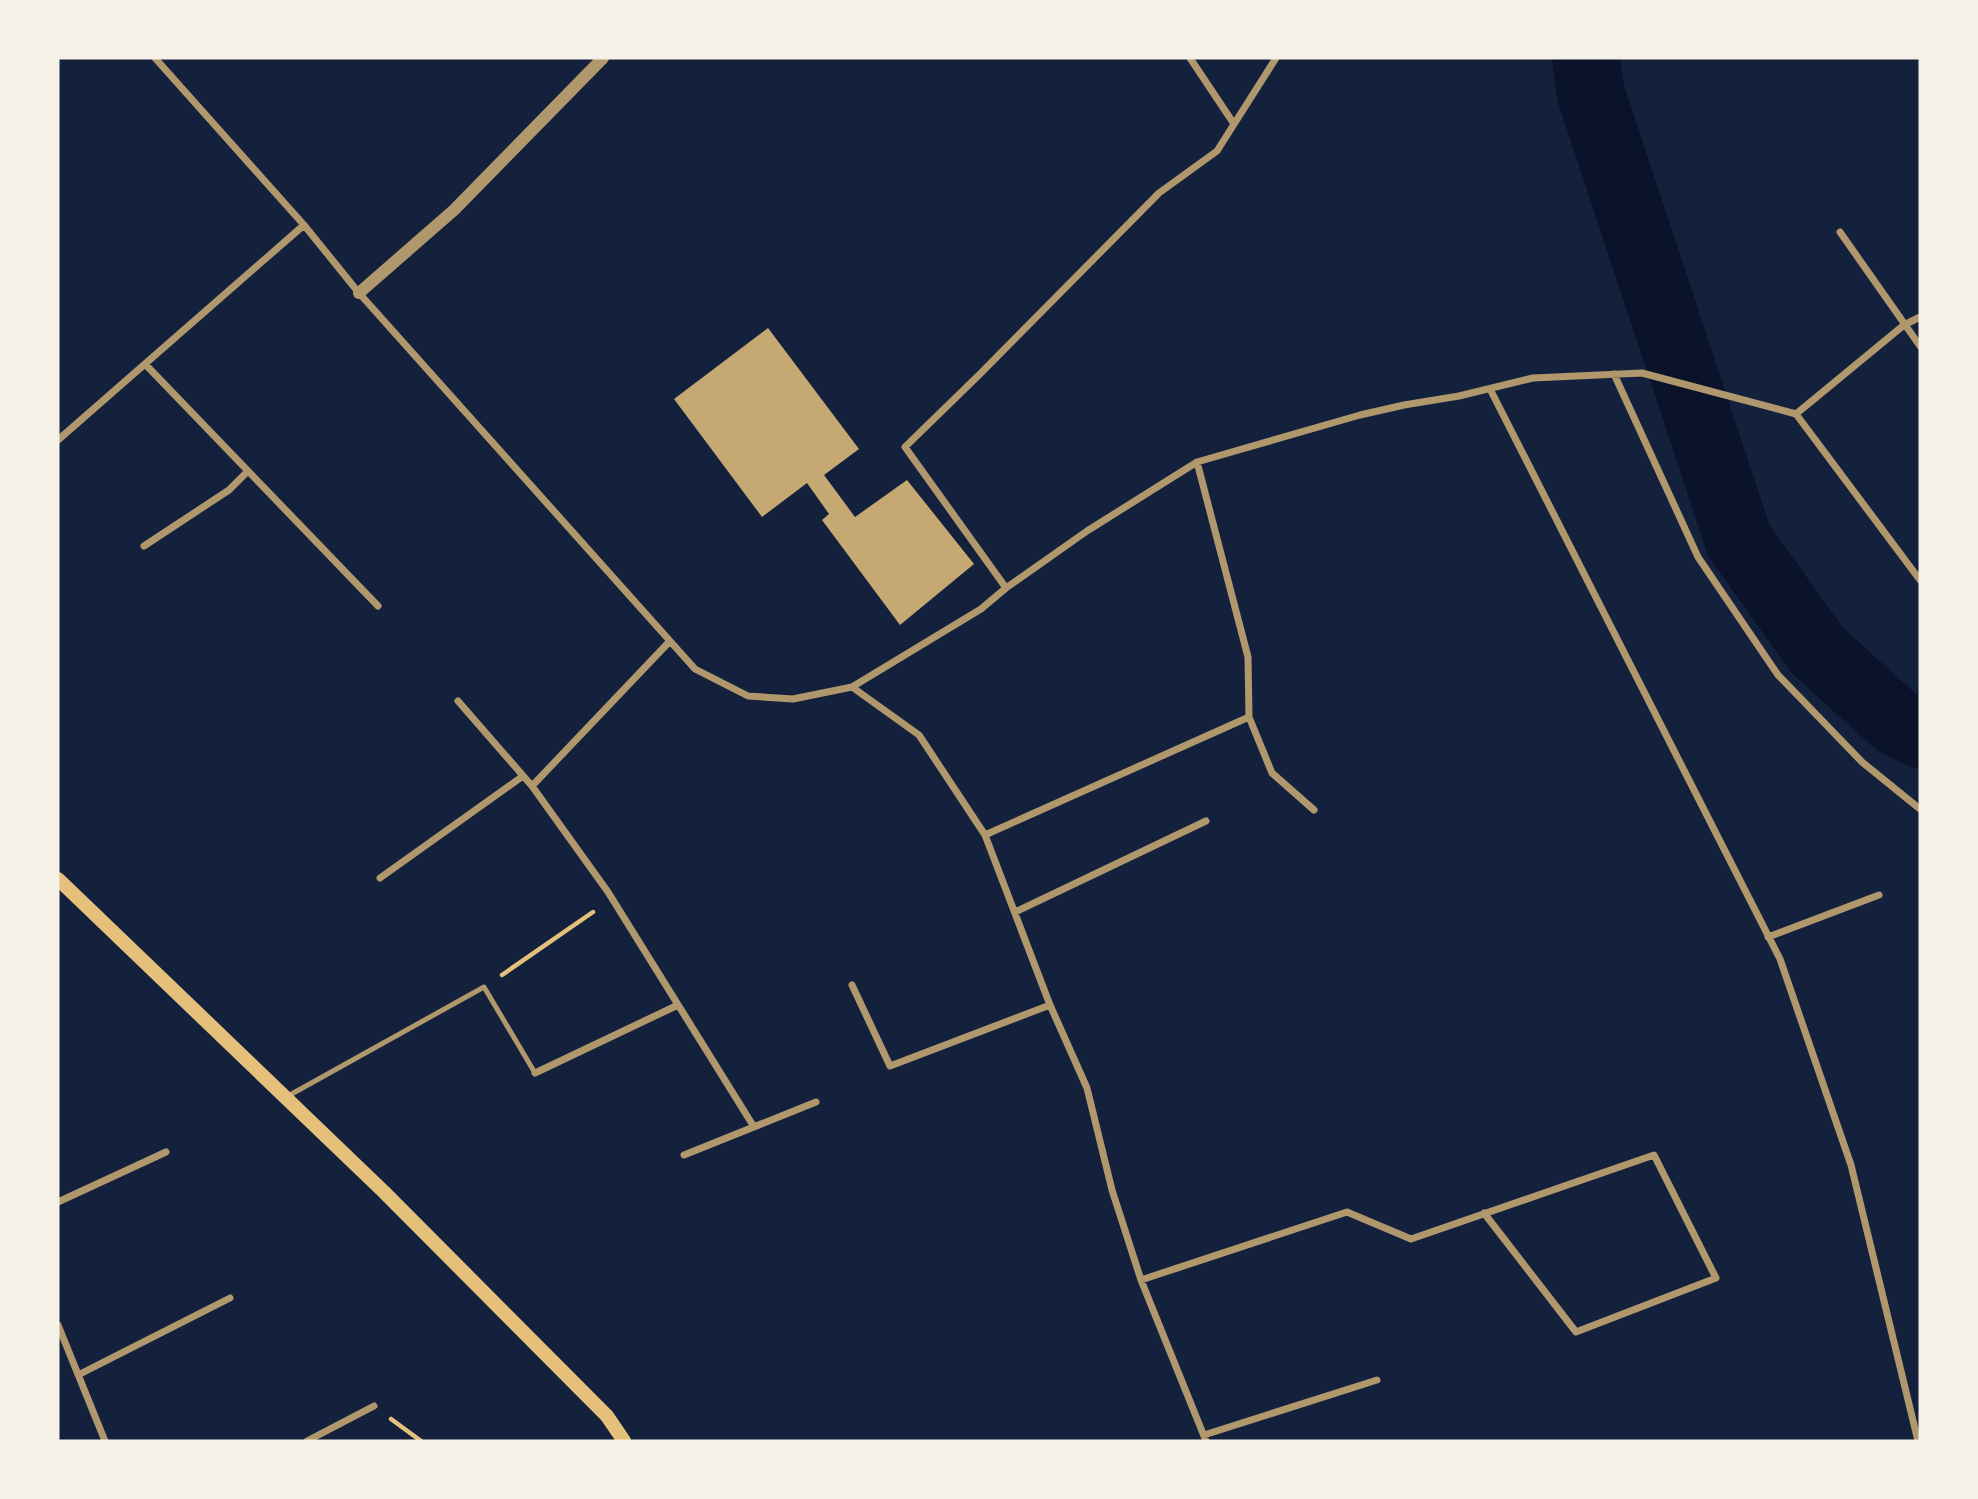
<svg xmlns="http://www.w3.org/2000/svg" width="1978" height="1499" font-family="'PT Serif',serif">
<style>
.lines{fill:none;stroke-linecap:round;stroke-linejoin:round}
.river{stroke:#0b132b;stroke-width:68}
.building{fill:#c6a872}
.path{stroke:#e5c07b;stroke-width:4.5}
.service{stroke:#b1986c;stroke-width:5}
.minor{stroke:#b1986c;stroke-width:7}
.tertiary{stroke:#b1986c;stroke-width:12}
.secondary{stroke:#e5c07b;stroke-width:14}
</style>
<rect width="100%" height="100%" fill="#14213d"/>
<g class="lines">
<path class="river" d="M1586 58 1591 94 1739 541 1817 650 1895 721 1920 734"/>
</g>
<path class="building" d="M768 328 859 449 824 475 855 517 907 480 974 564 900 625 822 520 829 514 807 483 762 517 674 399Z"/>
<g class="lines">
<path class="path" d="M502 975 593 912
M391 1419 421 1441"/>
<path class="service" d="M288 1096 484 987 535 1073"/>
<path class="minor" d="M155 58 304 225 359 293 670 641 695 669 748 696 793 699 852 687 981 609 1006 588 1087 531 1197 462 1360 415 1404 405 1459 396 1533 378 1642 373 1796 414 1920 580
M1190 58 1234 124
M1840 232 1920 346
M145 364 378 606
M1614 374 1698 557 1778 675 1862 762 1920 809
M1490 389 1780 959 1851 1165 1918 1441
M1796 414 1904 325 1920 317
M58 440 304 225
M1197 462 1248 657 1249 717 1272 773 1314 810
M144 546 229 490 248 471
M1006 588 905 447 980 374 1159 193 1217 151 1276 58
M852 687 919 735 985 835 1050 1005 1087 1088 1112 1190 1141 1280 1206 1441
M458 701 532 786 608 892 754 1127
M532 786 670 641
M985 835 1249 717
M380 878 523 776
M1015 912 1206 821
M1768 937 1879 895
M852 985 890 1066 1050 1005
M535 1073 678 1005
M684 1155 816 1102
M58 1202 166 1152
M1141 1280 1347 1212 1411 1239 1654 1155 1716 1278 1576 1332 1484 1213
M58 1325 105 1441
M78 1375 230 1298
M1204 1435 1377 1380
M307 1441 374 1406"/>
<path class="tertiary" d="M359 293 454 210 603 58"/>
<path class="secondary" d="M58 879 384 1192 607 1416 624 1441"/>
</g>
<rect width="1978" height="1499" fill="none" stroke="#f6f1e7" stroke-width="119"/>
</svg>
